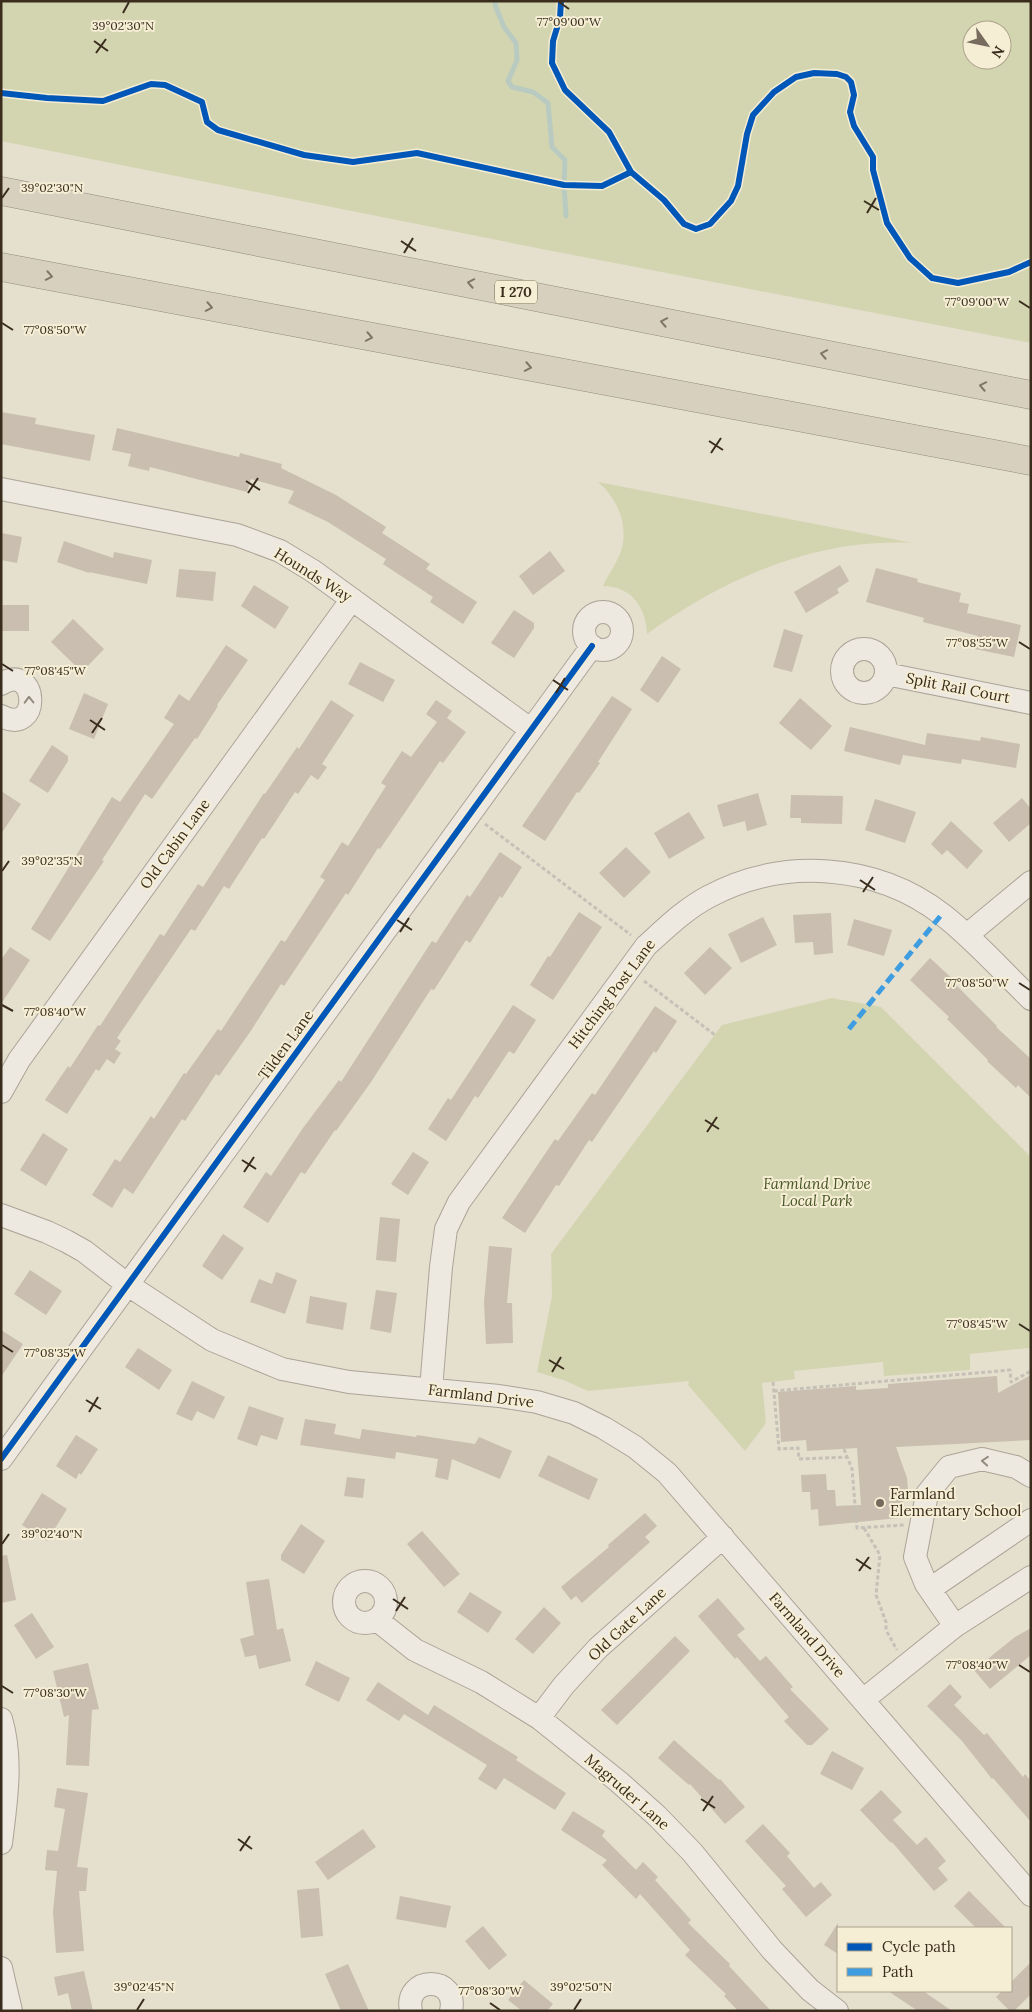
<svg xmlns="http://www.w3.org/2000/svg" width="1032" height="2012" font-family="Lora,serif">
<style>
.green{fill:#d3d5b0;fill-rule:evenodd}
.lines{fill:none;stroke-linecap:round;stroke-linejoin:round}
.stream{stroke:#b9cbc1;stroke-width:5}
.building{fill:#c9beaf}
.minor-casing{stroke:#aaa497;stroke-width:24}
.highway-casing{stroke:#90897e;stroke-width:29}
.path{stroke:#c6c1b7;stroke-width:3;stroke-dasharray:4 2.5;stroke-linecap:butt}
.minor{stroke:#ede9e0;stroke-width:22}
.highway{stroke:#d8d0bf;stroke-width:28}
.quiet{stroke:#3e9de0;stroke-width:5;stroke-dasharray:10 5;stroke-linecap:butt}
.cycleway-casing{stroke:#f6eed4;stroke-width:9}
.cycleway{stroke:#0057b8;stroke-width:6}
.oneway{stroke:#817666}
.oneway2{stroke:#948b7f}
.ticks{fill:none;stroke:#3a2d1e;stroke-width:2}
.poi-dot{fill:#766b5c;stroke:#f6eed4;stroke-width:2}
.labels{text-anchor:middle;stroke-width:4;stroke-linejoin:round;paint-order:stroke}
.shield{fill:#f6eed4;stroke:#726755;stroke-width:1}
.shield-label{font-size:14px;font-weight:bold;fill:#3a2d1e}
.street-label{font-size:15px;fill:#3a2d1e;stroke:#f6eed4}
.park-label{font-size:15px;font-style:italic;fill:#475625;stroke:#f6eed4}
.poi-label{font-size:15px;fill:#3a2d1e;stroke:#f6eed4;text-anchor:start}
.ticks-label{font-size:12px;text-anchor:middle;fill:#3a2d1e;stroke:#f6eed4;stroke-width:4;stroke-linejoin:round;paint-order:stroke}
</style>
<rect width="100%" height="100%" fill="#e5dfce"/>
<path class="green" d="M1 1H1031V343L542 249 1 141ZM972 30H1002V60H972Z
M598 482 913 543C815 538 725 578 647 634 646 607 631 586 603 586 608 575 617 563 621 551 629 526 618 499 598 482Z
M832 998 881 1007 1031 1157V1354L1029 1348 970 1354V1370L884 1376 883 1362 794 1371 795 1379 762 1383 766 1423 745 1451 688 1385 689 1381 588 1391 566 1381 537 1372 552 1296 551 1254 722 1025Z"/>
<g class="lines">
<path class="stream" d="M496 1 495 5 504 27 516 43 517 60 508 81 512 87 533 92 548 103 552 147 565 160 564 185 566 216"/>
</g>
<path class="building" d="M1 412 36 418 35 424 95 435 90 461 1 444Z
M117 428 239 457 240 453 282 464 281 468 336 495 386 527 382 533 430 564 426 569 477 602 463 624 430 602 433 597 383 564 386 559 328 522 288 503 294 491 251 479 247 492 150 467 149 471 128 466 131 454 112 450Z
M1 533 22 537 17 563 1 560Z
M64 541 113 558 114 552 152 560 147 584 89 572V573L57 562Z
M550 551 565 571 533 595 519 576Z
M840 565 849 581 837 589 839 593 806 613 794 592Z
M876 568 918 579 917 582 961 593 959 602 969 604 967 613 1021 625 1014 657 975 649 978 636 923 622 924 618 866 602Z
M179 569 216 572 213 601 176 597Z
M254 585 289 607 275 629 241 606Z
M1 605H29V631H1Z
M514 610 534 623V628L514 658 491 643Z
M73 619 104 649 82 672 51 642Z
M784 629 803 635 792 672 773 667Z
M226 645 248 660 217 705 218 706 197 739 195 738 152 799 145 794 102 860 104 861 50 941 31 929 112 797 120 802 174 724 164 718 179 694 189 701Z
M662 656 681 669 658 703 640 690Z
M360 662 395 680 383 702 348 684Z
M84 693 108 704 94 739 69 729Z
M612 696 632 709 598 762 600 763 579 793 577 792 545 841 522 826Z
M800 698 832 726 811 750 779 723Z
M331 700 354 715 322 764 327 767 318 780 311 775 298 794 295 792 264 839 262 838 229 889 224 886 195 931 191 929 117 1038 121 1041 115 1049 121 1053 114 1064 107 1059 99 1071 96 1069 67 1114 45 1100 68 1066 70 1068 98 1025 100 1026 160 934 164 936 198 884 203 887 264 793 265 794 297 747 299 749Z
M436 700 452 711 447 718 466 732 443 763 440 761 380 849 378 848 348 895 346 893 284 986 281 984 250 1032 219 1076 216 1074 185 1121 182 1119 133 1194 124 1188 112 1208 92 1195 115 1159 120 1162 151 1116 154 1119 184 1073 186 1074 218 1029 221 1031 281 940 285 942 325 880 320 877 342 842 348 846 386 786 381 783 402 751 411 757 437 722 426 714Z
M850 727 925 745 927 733 980 741 981 737 1020 744 1016 768 962 759 961 764 903 755 900 765 844 751Z
M52 745 68 756V761L48 793 29 781Z
M1 791 21 804 1 834Z
M758 793 767 825 747 831 745 821 723 827 717 805Z
M791 795 843 796 842 824 801 823V818H790Z
M1022 798 1031 809V823L1009 842 993 823Z
M875 799 916 812 905 843 865 830Z
M689 812 705 838 669 859 654 833Z
M951 821 983 851 967 869 947 850 942 855 931 844Z
M626 847 651 872 624 898 599 873Z
M500 852 522 867 502 898 500 896 470 943 466 940 434 990 431 989 371 1082 336 1131 335 1130 305 1174 301 1172 268 1223 243 1207 266 1172 271 1176 303 1128 339 1080 341 1082 432 941 436 943 467 895 470 897Z
M579 912 602 927 553 1000 530 985 548 956 550 957Z
M831 913 833 953 814 955 813 942 795 943 793 915Z
M763 917 777 945 741 963 728 934Z
M854 919 892 930 884 956 847 945Z
M10 947 30 960 1 1004V960Z
M710 947 732 968 705 995 684 973Z
M930 958 957 983 956 985 997 1026 996 1027 1031 1059V1098L1018 1085 1016 1088 987 1061 988 1060 947 1019 949 1017 910 980Z
M513 1005 536 1020 514 1054 509 1051 478 1098 475 1096 446 1141 428 1129 448 1098 451 1100Z
M655 1006 677 1021 656 1053 654 1051 592 1142 589 1140 559 1186 556 1185 525 1233 502 1218 555 1139 558 1141 592 1093 595 1095Z
M43 1133 68 1149 46 1186 20 1170Z
M413 1152 429 1162 408 1195 391 1184Z
M380 1217 400 1219 396 1262 376 1260Z
M223 1234 244 1248 222 1280 202 1266Z
M489 1246 512 1248 507 1303H512L513 1343 486 1344 484 1302Z
M30 1270 62 1291 46 1315 14 1294Z
M276 1272 297 1280 285 1314 250 1302 259 1279 272 1284Z
M376 1290 397 1293 391 1333 370 1329Z
M310 1296 347 1303 343 1330 306 1323Z
M1 1330 23 1344 1 1377Z
M138 1348 172 1370 159 1390 125 1367Z
M1031 1375V1440L896 1447 907 1478 908 1490H906L907 1499H904L898 1518 819 1526 818 1509 811 1510 810 1492H802L801 1475 826 1474 827 1490H835L836 1506 861 1505 857 1448 807 1451 806 1440 781 1442 778 1392 856 1386V1390L888 1388V1384L997 1376 998 1393Z
M192 1381 225 1397 214 1419 197 1411 192 1421 176 1414Z
M249 1406 284 1418 277 1440 261 1435 257 1446 237 1439Z
M305 1419 336 1424 334 1434 360 1439 362 1429 416 1437 417 1435 475 1444 479 1437 512 1451 500 1479 452 1459 448 1480 435 1477 438 1459 396 1452 395 1459 300 1445Z
M76 1435 98 1449 81 1475 79 1473 76 1479 56 1466Z
M548 1455 598 1479 589 1500 538 1476Z
M347 1477 365 1479 363 1498 344 1496Z
M42 1493 67 1509 47 1541 22 1525Z
M645 1513 657 1526 645 1537 650 1542 582 1603 576 1596 571 1600 561 1587 609 1547 608 1545Z
M301 1524 325 1541 304 1574 281 1560V1555Z
M422 1531 460 1574 444 1587 407 1544Z
M7 1555 16 1600 1 1603V1556Z
M269 1579 277 1630 283 1628 291 1661 259 1669 256 1655 245 1657 240 1639 254 1635 246 1582Z
M470 1592 502 1612 488 1633 457 1612Z
M718 1598 745 1629 737 1635 760 1661 766 1656 793 1687 790 1689 829 1729 812 1745H807L784 1721 789 1717 737 1657 735 1659 698 1616Z
M544 1607 561 1623 533 1654 515 1639Z
M32 1613 54 1647 36 1659 14 1625Z
M1031 1628V1655L990 1689 974 1670 1015 1637Z
M675 1636 690 1651 617 1725 601 1710Z
M316 1661 350 1678 339 1702 305 1685Z
M88 1663 99 1709 92 1710 89 1766 66 1765 69 1715 64 1717 53 1671Z
M378 1682 428 1715 434 1705 518 1757 516 1760 566 1793 555 1810 504 1778 496 1790 478 1779 487 1765 404 1714 399 1721 366 1700Z
M950 1684 962 1697 954 1705 984 1735 987 1733 1023 1777 1025 1774 1031 1781V1822L993 1778 992 1779 962 1741 927 1706Z
M674 1740 719 1780 720 1779 745 1807 725 1824 690 1784 689 1785 658 1758Z
M832 1751 864 1768 852 1790 820 1774Z
M57 1788 88 1793 77 1867 88 1868 86 1891H79L84 1951 56 1953 53 1912 57 1871 45 1870 47 1850 58 1851 65 1809 54 1807Z
M881 1790 902 1812 893 1820 917 1845 926 1837 946 1861 938 1868 948 1880 934 1891 892 1842 891 1843 860 1810Z
M573 1811 605 1831 602 1836 636 1870 643 1862 658 1877 655 1880 691 1920 688 1923 730 1964 729 1966 771 2011H738L724 1996 726 1994 685 1955 690 1950 640 1894 636 1899 602 1865 607 1860 561 1830Z
M763 1824 790 1853 787 1856 814 1888 821 1882 832 1895 806 1917 782 1889 786 1886 745 1841Z
M363 1829 376 1847 328 1880 315 1862Z
M319 1888 323 1936 301 1938 297 1890Z
M969 1891 1006 1928H976L954 1906Z
M400 1896 451 1906 446 1928 396 1919Z
M838 1923V1954L824 1945Z
M483 1926 507 1955 489 1970 465 1941Z
M1031 1962V1994L1014 2011H1010L996 1997 1002 1991H1011V1982Z
M348 1964 369 2011H341L325 1974Z
M84 1971 93 2011H72L68 1993 58 1996 54 1977Z
M524 1980 553 2004 547 2011H522L508 2000Z
M888 1991H923L952 2011H918Z"/>
<g class="lines">
<g class="minor-casing">
<path id="minor" d="M1 489 237 535 280 551 313 571 530 729
M584 631a19 19 0 1 1 38 0a19 19 0 1 1-38 0Z
M842 671a22 22 0 1 1 44 0a22 22 0 1 1-44 0Z
M886 674 1031 703
M1 684C38 661 42 737 1 716
M967 935 1031 882
M1 1092 19 1060 352 599
M1 1215 47 1232 66 1241 84 1251 128 1285 212 1340 282 1369 349 1382 499 1396 537 1402 574 1413 604 1428 635 1447 667 1473 1031 1895
M431 1389 441 1267 446 1229 459 1202 646 946C666 928 684 910 708 897 782 857 876 863 943 915 975 940 1002 971 1031 999
M1 1459 592 646
M344 1602a21 21 0 1 1 42 0a21 21 0 1 1-42 0Z
M930 1589 1031 1520
M377 1620 415 1650 481 1682 539 1718 619 1782 657 1816 692 1852 772 1950 810 1990 837 2011
M955 1626 926 1584 915 1557 927 1494 949 1467 982 1459 1016 1467 1031 1476
M863 1700 955 1626 1031 1577
M539 1718 564 1685 598 1648 723 1537
M1 1719C13 1759 6 1802 1 1843
M1 1968 11 2011
M411 2011C403 1975 459 1975 451 2011"/>
</g>
<g class="highway-casing">
<path id="highway" d="M1 191 1031 395
M1 267 1031 461"/>
</g>
<path class="path" d="M485 824 631 935
M644 981 715 1035
M773 1382 779 1449 798 1448 799 1459 848 1457
M774 1391 1010 1370 1011 1382 1031 1371
M844 1449 852 1469 857 1528 904 1525
M864 1528 880 1555 876 1595 886 1622V1630L897 1650"/>
<use href="#minor" class="minor"/>
<use href="#highway" class="highway"/>
<path class="quiet" d="M849 1029 942 914"/>
<g class="cycleway-casing">
<path id="cycleway" d="M561 1 560 18 553 41 552 63 565 90 609 132 631 172 664 200 684 224 696 229 710 224 731 201 738 186 747 134 753 115 774 92 796 77 814 73 837 74 846 77 851 82 854 95 850 112 854 126 873 157V170L887 223 910 258 932 278 958 283 1009 272 1031 262
M1 93 47 98 103 101 151 84 165 85 202 102 207 122 218 130 304 155 353 162 417 153 564 185 602 186 631 172
M1 1459 592 646"/>
</g>
<use href="#cycleway" class="cycleway"/>
</g>
<defs><path id="oneway-chevron" d="M-2-3.5L2.5 0L-2 3.5" fill="none" stroke-width="1.6" stroke-linecap="round" stroke-linejoin="round" transform="scale(1.25)"/></defs>
<g class="oneway">
<use href="#oneway-chevron" transform="translate(49 276) rotate(11)"/>
<use href="#oneway-chevron" transform="translate(471 283) rotate(-169)"/>
<use href="#oneway-chevron" transform="translate(209 307) rotate(11)"/>
<use href="#oneway-chevron" transform="translate(664 322) rotate(-169)"/>
<use href="#oneway-chevron" transform="translate(369 337) rotate(11)"/>
<use href="#oneway-chevron" transform="translate(824 354) rotate(-169)"/>
<use href="#oneway-chevron" transform="translate(528 367) rotate(11)"/>
<use href="#oneway-chevron" transform="translate(983 386) rotate(-169)"/>
</g>
<g class="oneway2">
<use href="#oneway-chevron" transform="translate(29 700) rotate(-91)"/>
<use href="#oneway-chevron" transform="translate(985 1461) rotate(-175)"/>
</g>
<path class="ticks" d="M559 2 569 9M123 13 129 2M94 41 108 51M96 53 106 39M2 198 9 188M864 201 879 210M867 213 876 198M401 241 416 251M404 253 413 238M1019 301 1030 308M2 323 13 330M709 441 723 450M711 453 721 438M246 481 260 490M248 493 258 478M1019 642 1030 649M2 664 13 671M553 680 568 690M556 693 565 678M90 720 105 730M92 733 102 718M2 871 9 861M860 880 875 890M863 892 873 877M397 920 412 930M400 932 409 918M1019 983 1030 990M2 1005 13 1011M705 1120 719 1129M707 1132 717 1117M242 1160 256 1169M244 1172 254 1157M1019 1324 1030 1331M2 1345 13 1352M549 1360 564 1369M552 1372 561 1357M86 1400 101 1409M89 1412 98 1397M2 1544 9 1534M856 1559 871 1569M859 1571 869 1557M393 1599 408 1609M396 1611 405 1597M1019 1665 1030 1672M2 1686 13 1693M701 1799 715 1808M703 1811 713 1796M238 1839 252 1849M240 1851 250 1836M490 2003 500 2010M137 2010 144 1999M574 2010 581 1999"/>
<circle class="poi-dot" cx="880" cy="1503" r="5"/>
<g class="labels">
<rect class="shield" x="495" y="280.5" width="42" height="23" rx="4"/>
<g class="shield-label">
<text x="516" y="297">I 270</text>
</g>
<g class="street-label">
<text transform="translate(313 575) rotate(32)" y="5">Hounds Way</text>
<text transform="translate(958 688) rotate(11)" y="5">Split Rail Court</text>
<text transform="translate(175 844) rotate(-54)" y="5">Old Cabin Lane</text>
<text transform="translate(612 994) rotate(-53)" y="5">Hitching Post Lane</text>
<text transform="translate(286 1045) rotate(-54)" y="5">Tilden Lane</text>
<text transform="translate(481 1396) rotate(7)" y="5">Farmland Drive</text>
<text transform="translate(627 1624) rotate(-43)" y="5">Old Gate Lane</text>
<text transform="translate(807 1635) rotate(49)" y="5">Farmland Drive</text>
<text transform="translate(627 1792) rotate(41)" y="5">Magruder Lane</text>
</g>
<g class="park-label">
<text x="817" y="1189">Farmland Drive<tspan x="817" dy="17">Local Park</tspan></text>
</g>
<g class="poi-label">
<text x="890" y="1499">Farmland<tspan x="890" dy="17">Elementary School</tspan></text>
</g>
</g>
<g class="ticks-label">
<text x="569" y="26">77°09'00"W</text>
<text x="123" y="30">39°02'30"N</text>
<text x="52" y="192">39°02'30"N</text>
<text x="977" y="306">77°09'00"W</text>
<text x="55" y="334">77°08'50"W</text>
<text x="977" y="647">77°08'55"W</text>
<text x="55" y="675">77°08'45"W</text>
<text x="52" y="865">39°02'35"N</text>
<text x="977" y="987">77°08'50"W</text>
<text x="55" y="1016">77°08'40"W</text>
<text x="977" y="1328">77°08'45"W</text>
<text x="55" y="1357">77°08'35"W</text>
<text x="52" y="1538">39°02'40"N</text>
<text x="977" y="1669">77°08'40"W</text>
<text x="55" y="1697">77°08'30"W</text>
<text x="144" y="1991">39°02'45"N</text>
<text x="581" y="1991">39°02'50"N</text>
<text x="490" y="1995">77°08'30"W</text>
</g>
<rect width="1032" height="2012" fill="none" stroke="#3a2d1e" stroke-width="5"/>
<rect x="837" y="1927" width="175" height="65" fill="#f6eed4" stroke="#aba18b"/>
<rect x="847" y="1943" width="25" height="8" fill="#0057b8" stroke="#aba18b"/>
<text x="882" y="1952" font-size="15" fill="#3a2d1e">Cycle path</text>
<rect x="847" y="1968" width="25" height="8" fill="#3e9de0" stroke="#aba18b"/>
<text x="882" y="1977" font-size="15" fill="#3a2d1e">Path</text>
<g transform="translate(987 45) rotate(123)"><circle r="24" fill="#f6eed4" stroke="#aba18b"/>
<path d="M0-4L9 19L0 12L-9 19Z" fill="#766b5c"/>
<text y="-8" font-size="14" font-weight="bold" text-anchor="middle" fill="#3a2d1e">N</text>
</g>
</svg>
